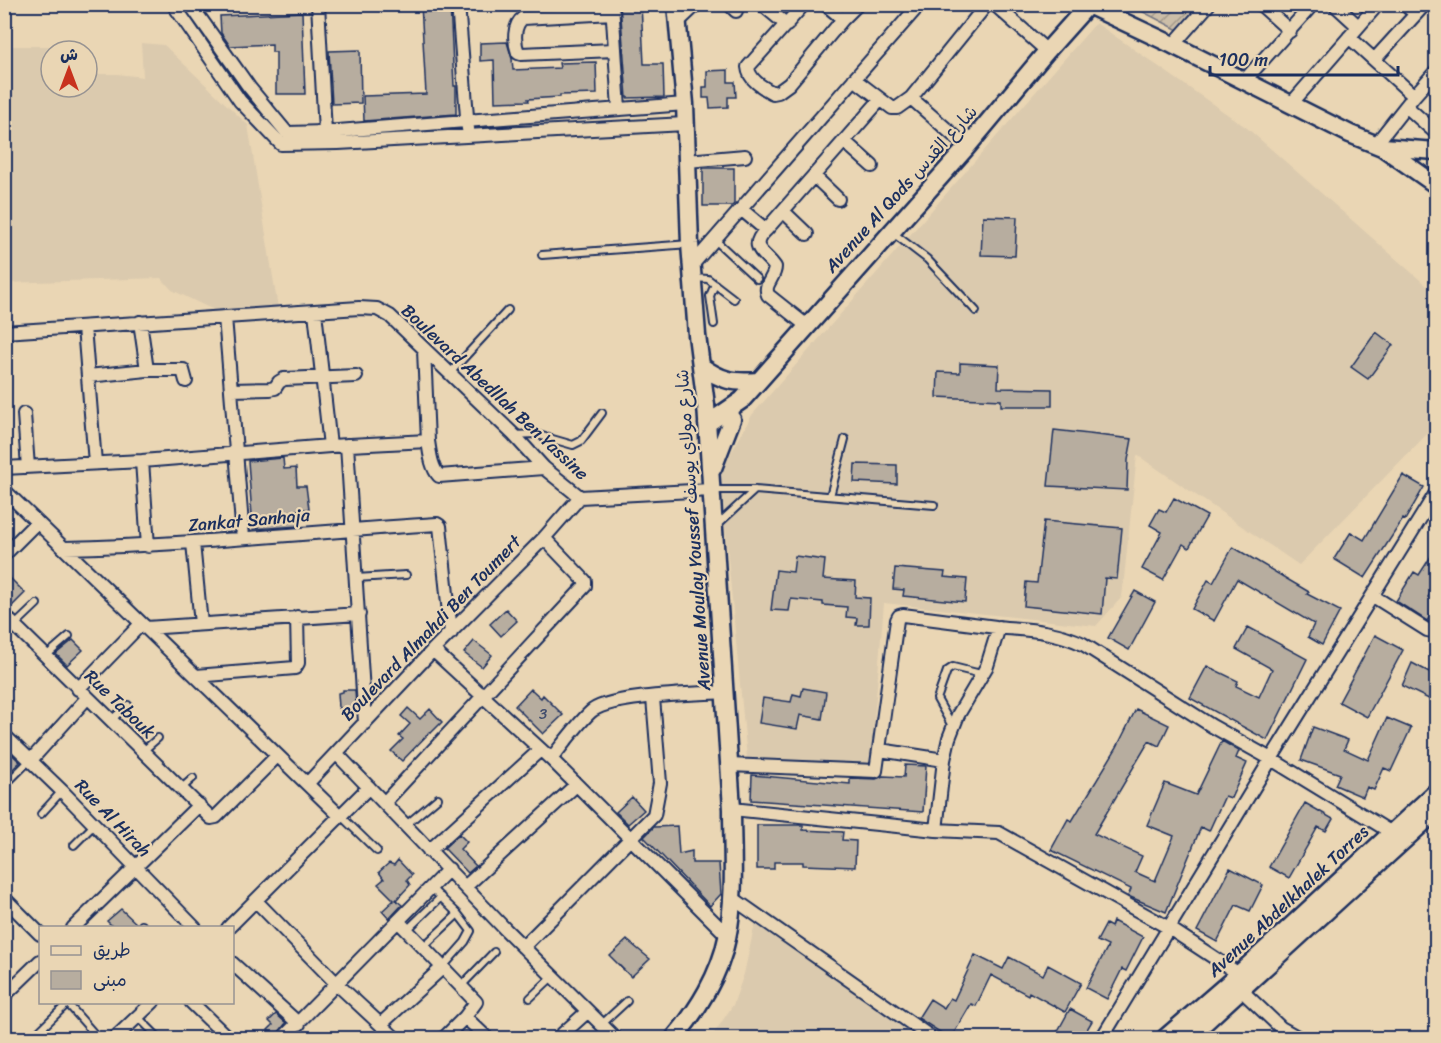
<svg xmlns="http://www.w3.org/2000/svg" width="1441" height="1043" font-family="Sriracha,'Playpen Sans Arabic',sans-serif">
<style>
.built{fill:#dbcaae}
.garden{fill:url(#garden-furrows);stroke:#747683;stroke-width:1.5}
.building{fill:#b7ad9f;stroke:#1b2f5e;stroke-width:1.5}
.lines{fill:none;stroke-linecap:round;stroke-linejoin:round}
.lane-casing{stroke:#1b2f5e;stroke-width:10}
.street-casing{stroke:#1b2f5e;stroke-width:16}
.secondary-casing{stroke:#1b2f5e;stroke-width:21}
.lane{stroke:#ead6b4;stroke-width:6}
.street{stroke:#ead6b4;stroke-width:12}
.secondary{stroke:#ead6b4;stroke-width:16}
.labels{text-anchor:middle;stroke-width:4.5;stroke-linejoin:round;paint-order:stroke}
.number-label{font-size:15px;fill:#424e6e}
.street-label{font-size:18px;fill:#1b2f5e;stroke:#ead6b4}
</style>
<defs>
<pattern id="garden-furrows" width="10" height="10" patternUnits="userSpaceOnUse" patternTransform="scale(1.5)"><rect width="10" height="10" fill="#ccbea8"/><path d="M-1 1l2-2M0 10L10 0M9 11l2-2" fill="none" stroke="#a59b8c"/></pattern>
</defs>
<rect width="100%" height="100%" fill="#ead6b4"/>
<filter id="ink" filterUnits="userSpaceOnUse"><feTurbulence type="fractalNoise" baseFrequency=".0167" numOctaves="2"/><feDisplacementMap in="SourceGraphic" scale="12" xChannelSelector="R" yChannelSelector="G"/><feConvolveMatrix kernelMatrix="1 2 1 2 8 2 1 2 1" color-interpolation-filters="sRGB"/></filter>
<g filter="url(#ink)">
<path class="built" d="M1096 23 1247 128 1436 294V437L1429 432 1299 565 1137 455 1122 597 1096 626 884 603 870 768 747 758 720 473 752 415Z
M141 43 164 45 248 125 278 308 222 314 172 290 161 278 5 283 4 46H59L60 51H51V87H87V74H117L143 77Z
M756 919 921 1038H711L733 1005 744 974Z"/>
<path class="garden" d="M1130 5H1202L1180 31Z"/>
<path class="building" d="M421 4H450L454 86H456V114L364 121 363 96 426 94Z
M620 4H641L644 64H663L664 97 627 98Z
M302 12 305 94H276V52H272V44L230 46 221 33 220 16Z
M507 42 512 59 513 70 560 68 559 63 596 62 597 94 560 95V97L528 99 529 101 495 102 494 60 480 61V43Z
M360 50 361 103 332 104 329 51Z
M728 70V82H735L736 97H728V107L710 108 709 98H703V87H707V71Z
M703 168H734V204L732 206H703Z
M983 216 1017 217 1015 256 981 255Z
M1376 332 1393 345 1368 379 1351 367Z
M960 363 999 365 998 388 1052 389V406H1001V400L937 397 938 372 960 373Z
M1054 430 1132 439 1128 460 1127 490 1048 486Z
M283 458 284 469 296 468 297 486H306L309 509 297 510 299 526 253 529 248 461Z
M855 464 897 465V484L854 482Z
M1403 475 1424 487 1405 520 1403 519 1365 578 1334 559 1351 532 1364 540Z
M1174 498 1207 516 1189 548 1183 544 1163 580 1142 569 1162 532 1150 525 1159 509 1166 512Z
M1044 521 1122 528 1117 579 1105 578 1102 614 1024 606 1026 582 1037 583Z
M1233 547 1309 592 1307 594 1340 611 1322 645 1308 637 1314 624 1237 579 1214 621 1192 609 1208 580 1213 583Z
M1437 547V583L1428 597 1437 603V606L1427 621 1396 601 1414 572 1419 575Z
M795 556 825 560 823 579 856 581 855 597 870 598 869 625H856L857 618 846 617 847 607 823 605V602L791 599 789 611 771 610 776 570 793 572Z
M895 568 945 572 944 577 967 579 965 602 903 596 904 590 893 589Z
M4 572 25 593 9 609 4 607Z
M1135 591 1155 602 1129 650 1108 638Z
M506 609 517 621 501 636 490 624Z
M1248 627 1307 659 1267 740 1190 698 1207 666 1238 681 1236 686 1259 697 1272 669 1236 649Z
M1375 635 1403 650 1367 717 1339 702Z
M73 640 83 650 67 665 56 654Z
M474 641 492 655 482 667 464 653Z
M1412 663 1437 676V703L1402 686Z
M803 688 826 692 822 719 800 715 797 729 759 723 763 698 791 702 793 694 801 696Z
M531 689 541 698 543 695 563 715 543 734 515 706Z
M343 690H355L356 707 339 708 338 693 343 692Z
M408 708 420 719 430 709 442 722 431 733 430 732 402 761 391 751 403 739 399 736 410 724 401 716Z
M1136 709 1169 725 1159 746 1149 741 1094 834 1142 856 1135 872 1155 881 1174 836 1147 825 1165 783 1196 795 1222 741 1239 751 1236 758 1247 763 1231 798 1225 796 1209 831 1201 827 1166 912 1128 896 1131 889 1051 850 1068 819 1072 821 1117 747Z
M1387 718 1411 728 1391 771 1384 768 1374 790 1367 787 1363 797 1335 785 1340 774 1301 760 1313 727 1348 740 1344 749 1368 760Z
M4 747 20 762 4 778Z
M905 765 926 766 923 812 751 800 752 775 850 784V778L876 779 883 776 904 777Z
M632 797 644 810 628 824 616 812Z
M1305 803 1333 819 1326 831 1318 827 1289 878 1269 867Z
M757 825H803V830L843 832 842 840 856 841 855 867 803 865V862H774V869H757Z
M677 826 679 854 692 851V863H719L721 894 710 906 644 837 654 827Z
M459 834 467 842 460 849 476 866 468 873 444 848Z
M398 860 412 875 407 880 410 885 396 900 402 905 389 919 382 911 394 900 378 884 384 879 379 872 389 863 394 865Z
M1230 868 1263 885 1250 911 1236 905 1217 942 1197 931Z
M121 909 137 924 135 927H113L107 921Z
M1113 921 1143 937 1126 971 1122 969 1107 999 1086 988 1108 946 1097 941 1106 924 1111 927Z
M627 940 650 959 631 977 610 956Z
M975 955 1003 969 1009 957 1043 975 1048 965 1081 983 1065 1012 1029 992 1028 995 991 975 976 1006 971 1004 951 1038H949L918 1018 930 999 944 1008 950 998 954 1000Z
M1070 1009 1092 1021 1082 1038H1054Z
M276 1014 286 1023 275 1037 268 1030 273 1025 269 1021Z"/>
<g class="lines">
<g class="lane-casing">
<path id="lane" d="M893 233 927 259 976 311
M715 240 757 279
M542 255 690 244
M694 278 708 279 734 299
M714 324 710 296 715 284
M450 373 508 310
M514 435 535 434 573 445 581 441 602 413
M712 490H755L934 505
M830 496 845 439
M717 525 755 490
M356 578 406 575
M15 625 37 604
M46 656 69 636
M111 720 128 705
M952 726 937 699 947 671 953 667 981 674
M143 751 158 738
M7 783 30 760
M182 788 193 778
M41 814 62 791
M341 816 377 851
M406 825 438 798
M74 845 94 825
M431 888 458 914 471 931 465 942 443 967
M140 928 142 925
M407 930 441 897
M423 947 458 914
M461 986 494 952
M530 998 552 977
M68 1004 98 1038
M138 1017 159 1038
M601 1025 627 1001
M292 1029 300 1038
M32 1038 69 1002"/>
</g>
<g class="street-casing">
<path id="street" d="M173 4 240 101 281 144 338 143 685 124
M190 4 249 87 287 133 325 132 685 104
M318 4 325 132
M458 4 468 129
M612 4 619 109
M729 4 736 11
M804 4 748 67C749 80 762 87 773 93L778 92 789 84 843 19 858 4
M825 4 843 19
M994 4 1047 51
M1260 4 1290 31
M1334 4 1358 26
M1404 4 1416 14
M764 6 787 25
M613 13 523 18C513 25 514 42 518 53L521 54 614 50
M678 22 697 4
M1349 37 1414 96 1406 106 1436 133
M1173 45 1209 4
M1375 59 1425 4
M854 79 892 108H897L911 98 967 147
M1244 81 1313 4
M1414 96 1436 71
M911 98 987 4
M1291 104 1378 4
M844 141 872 166
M1376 144 1406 106
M687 161 745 156
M814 176 838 199
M741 209 766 230 880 100
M783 211 807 234
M766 230C747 248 765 252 775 267 775 278 763 284 768 295L807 326
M693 264 920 4
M315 312 330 446
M225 317 243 537
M84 327 95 463
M4 332 359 308 377 309 390 316 514 435 544 468 580 497 711 490
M424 350 428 441
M147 370H183L186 381
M88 376 147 370 140 322
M231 390 270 389 275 388 279 382 284 379 356 376
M24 414 28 467
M347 445 365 723
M142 461 148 546
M4 468 142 461 330 446 428 441C430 453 431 467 439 476L544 468
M4 490 339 815
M193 543 201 624
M64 548C189 545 313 532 437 524L440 526 451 633
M4 555 37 522
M1373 596 1427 630 1432 631 1436 624
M4 615 211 818 216 817 277 756
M146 628 359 614
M433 650 551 759 728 936
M196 676 295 668 298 663 297 617
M78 689 141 624
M4 735 62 791 195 928
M880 750 944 760
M336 753 506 930 615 1038
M551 759C560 748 582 718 593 710 615 695 695 694 725 692
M31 760 87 698
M729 765 876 771 897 620 899 616 903 615C934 619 965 623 996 627 1027 630 1054 630 1083 644L1212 726 1271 759 1392 833
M307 784 433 650 544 538 580 497
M384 803 585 586V581L544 538
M732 809 936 830 999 833 1169 928 1239 974
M936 830 944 760 949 738 958 715 987 666 999 627
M429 851 540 750
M465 887 576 785
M731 897 932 1038
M4 898 40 934
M256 901 337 984 395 1038
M398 921 476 1002 465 1017 444 1038
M73 928 199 805
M228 928 369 787
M523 947 654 815 660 783 653 698
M232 963 299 1024
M1241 990 1281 1028 1299 1038
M4 996 40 961
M191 1002 228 1038
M465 1017 487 1038
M381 1024 443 967
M115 1038 153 1002
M283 1038 449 869
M558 1038 587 1012
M1102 1038 1271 759 1436 493"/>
</g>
<g class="secondary-casing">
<path id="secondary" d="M1088 5 1173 45 1350 134 1382 147 1436 185
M1383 147 1436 151
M701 366C722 381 733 383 758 381
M707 424 742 400 967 147 1047 51 1089 4
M713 468 732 419
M674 1038C698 1010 720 974 727 938 736 896 732 851 732 809L706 405 697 335 690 244 685 104 676 4
M1165 1038 1239 974 1436 792
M1188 1038 1436 811"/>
</g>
<use href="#lane" class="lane"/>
<use href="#street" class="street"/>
<use href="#secondary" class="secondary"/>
</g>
</g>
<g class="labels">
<g class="number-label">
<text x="543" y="719">3</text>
</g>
<g class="street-label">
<text transform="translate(901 189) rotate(-48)" y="6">Avenue Al Qods شارع القدس</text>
<text transform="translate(495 392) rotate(43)" y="6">Boulevard Abedllah Ben Yassine</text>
<text transform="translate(249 520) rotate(-5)" y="6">Zankat Sanhaja</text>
<text transform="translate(693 530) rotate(-94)" y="6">Avenue Moulay Youssef شارع مولاي يوسف</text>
<text transform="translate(431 628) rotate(-46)" y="6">Boulevard Almahdi Ben Toumert</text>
<text transform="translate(120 704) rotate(44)" y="6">Rue Tabouk</text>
<text transform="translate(113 818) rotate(46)" y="6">Rue Al Hirah</text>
<text transform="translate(1288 901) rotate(-43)" y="6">Avenue Abdelkhalek Torres</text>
</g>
</g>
<rect width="1441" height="1043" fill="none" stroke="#ead6b4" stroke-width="24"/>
<rect x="12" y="12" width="1417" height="1019" fill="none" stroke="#1b2f5e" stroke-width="2" filter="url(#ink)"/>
<rect x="39" y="926" width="195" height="78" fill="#ead6b4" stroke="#979392" stroke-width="1.5"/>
<rect x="51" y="946" width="30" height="9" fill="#ead6b4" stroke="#979392" stroke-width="1.5"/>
<text x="93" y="956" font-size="18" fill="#1b2f5e">طريق</text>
<rect x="51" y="971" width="30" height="18" fill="#b7ad9f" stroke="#979392" stroke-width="1.5"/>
<text x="93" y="986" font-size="18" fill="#1b2f5e">مبنى</text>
<g transform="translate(69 69)"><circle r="28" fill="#ead6b4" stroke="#979392" stroke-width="1.5"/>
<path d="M0-4.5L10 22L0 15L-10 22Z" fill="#c8321e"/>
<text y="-9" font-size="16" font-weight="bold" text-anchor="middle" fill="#1b2f5e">ش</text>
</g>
<path d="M1210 66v9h188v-9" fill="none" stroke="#1b2f5e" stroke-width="3"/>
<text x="1219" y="66" font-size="18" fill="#1b2f5e" stroke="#ead6b4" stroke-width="4.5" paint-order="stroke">100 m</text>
</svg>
